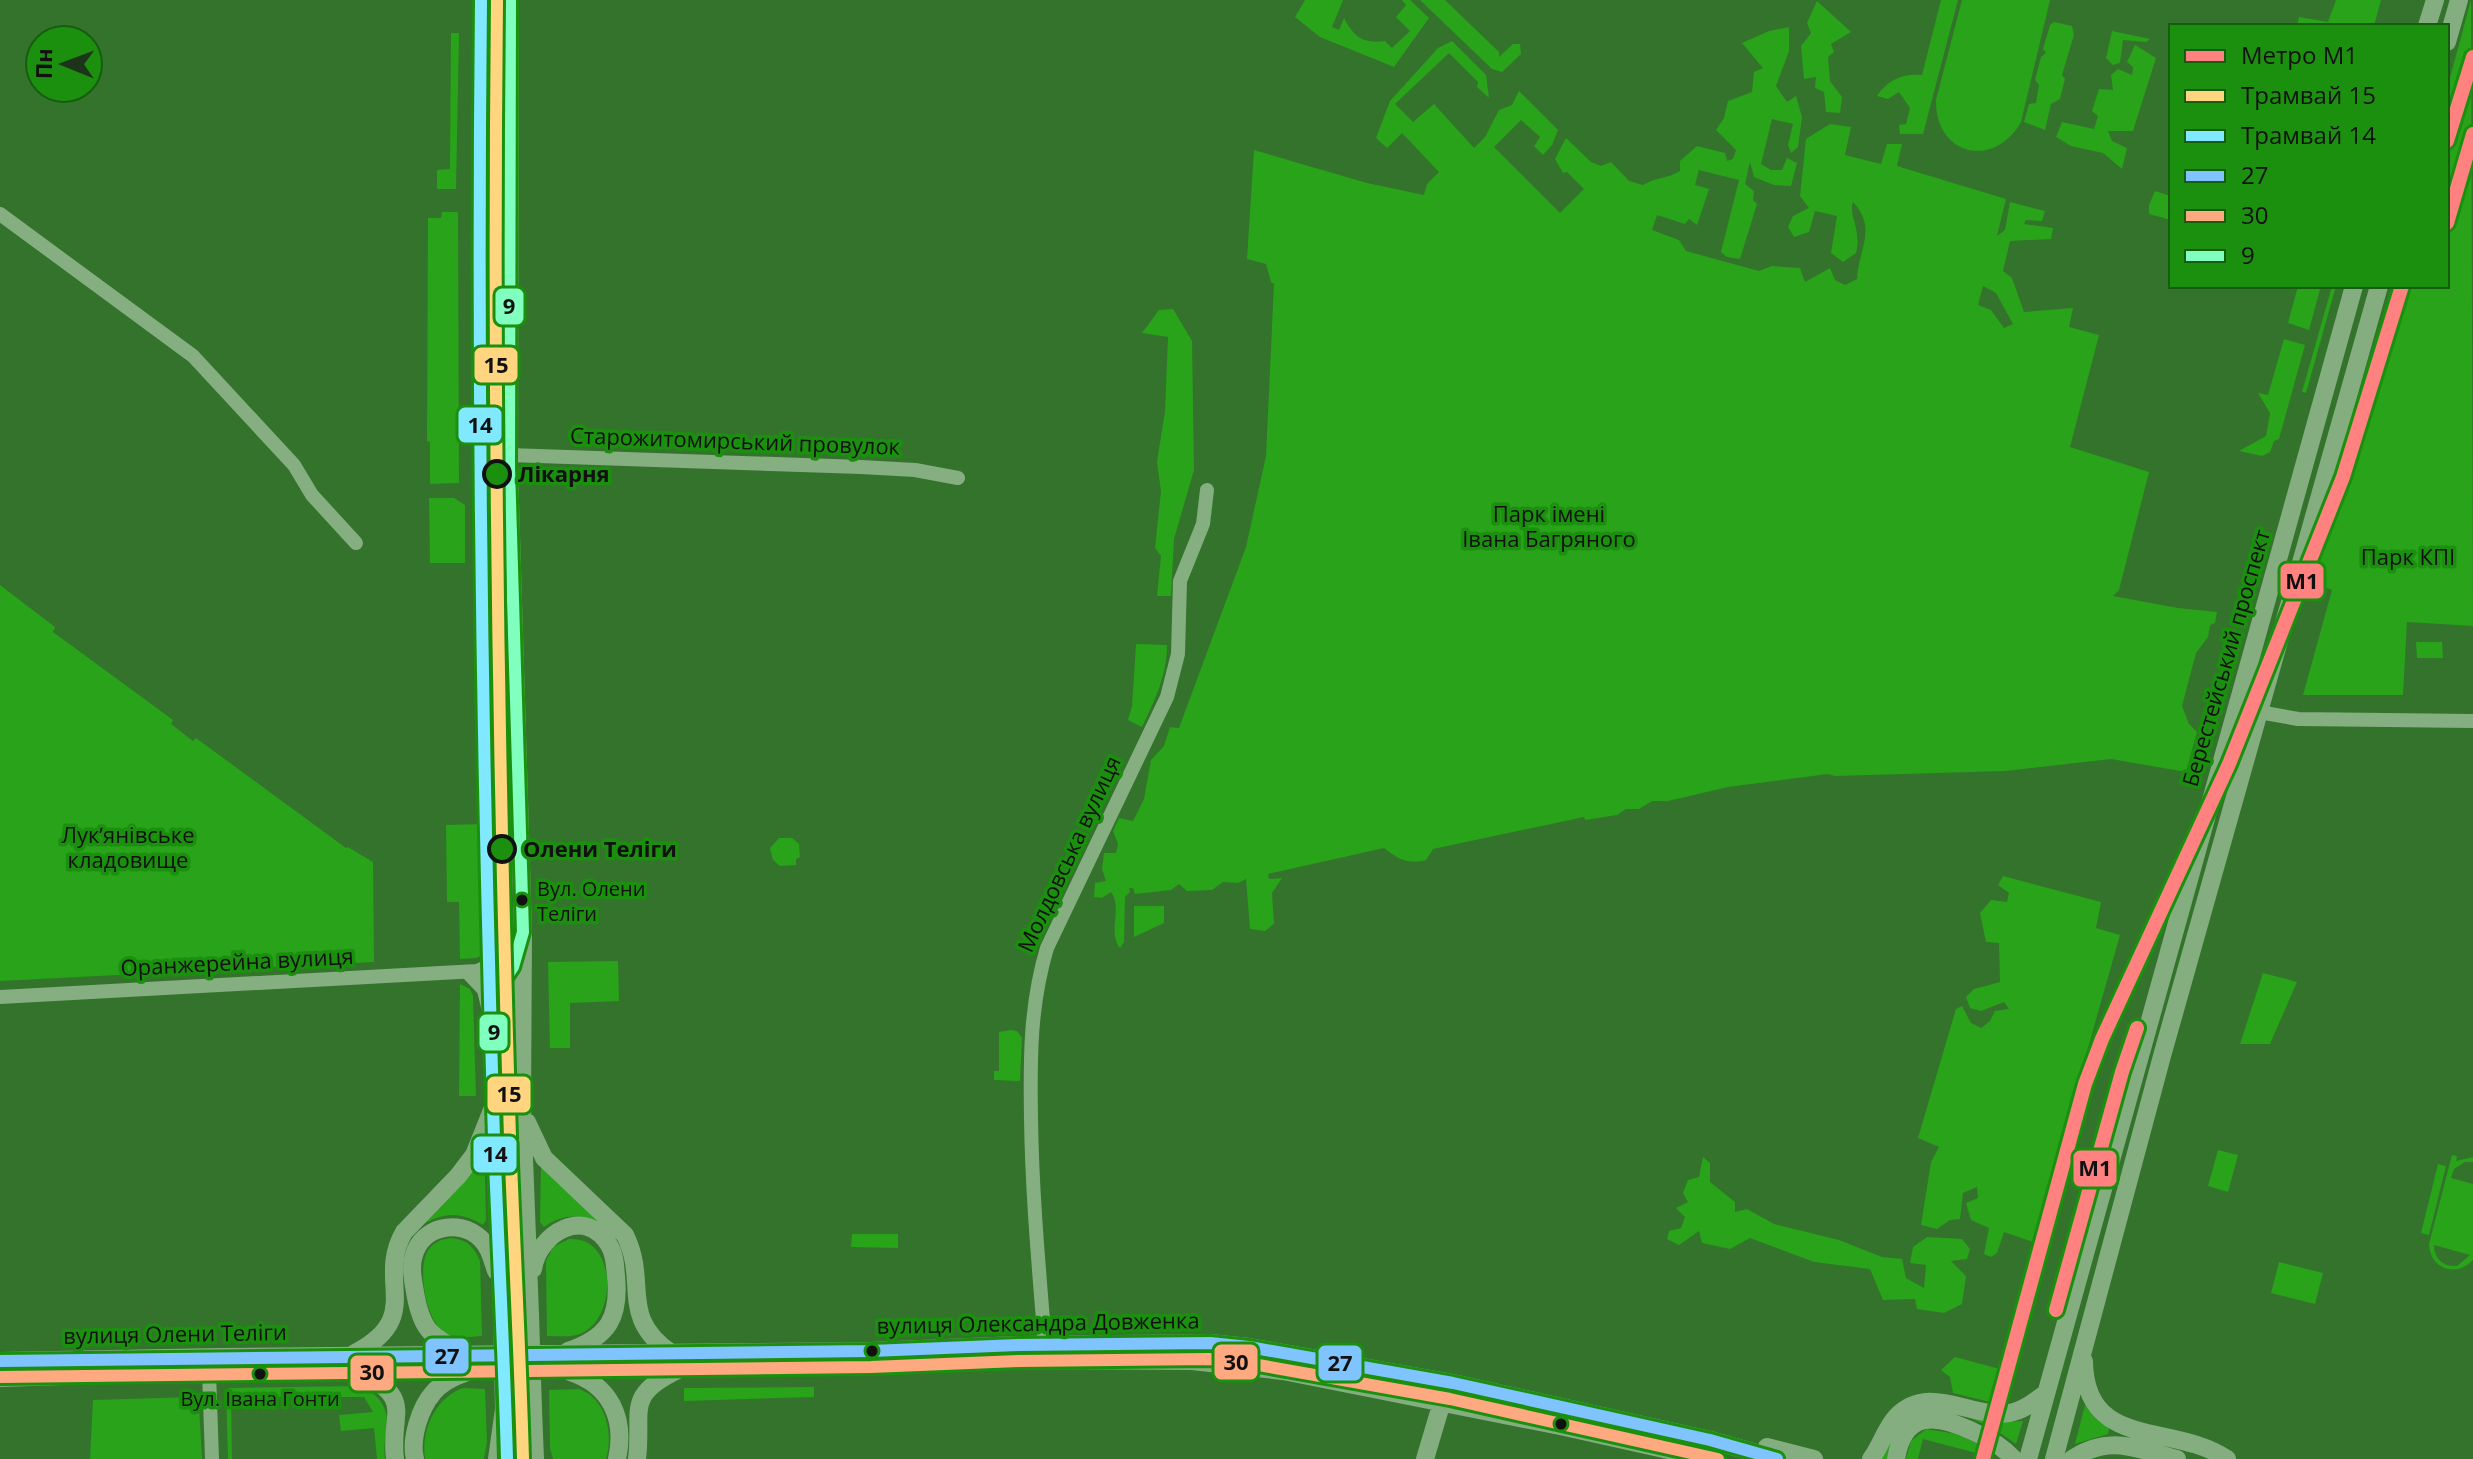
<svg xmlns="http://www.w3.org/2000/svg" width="2473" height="1459" font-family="'Open Sans',sans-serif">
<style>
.green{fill:#28a31a;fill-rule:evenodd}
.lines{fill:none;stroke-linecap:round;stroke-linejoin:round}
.minor{stroke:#85af80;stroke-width:14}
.major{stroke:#84ae80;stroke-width:18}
.major-bridge{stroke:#84ae80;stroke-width:18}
.bus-1-casing{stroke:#1b900f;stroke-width:18}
.bus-2-casing{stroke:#1b900f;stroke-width:18}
.bus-3-casing{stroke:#1b900f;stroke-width:18}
.bus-1{stroke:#80c4ff;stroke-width:12}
.bus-2{stroke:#ffa980;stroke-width:12}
.bus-3{stroke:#80ffbe;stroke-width:12}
.tram-1-casing{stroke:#1b900f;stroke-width:18}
.tram-2-casing{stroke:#1b900f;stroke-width:18}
.tram-1{stroke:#ffd580;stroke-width:12}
.tram-2{stroke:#80e8ff;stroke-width:12}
.metro-1-casing{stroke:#1b900f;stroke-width:20}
.metro-1{stroke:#ff8280;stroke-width:14}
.stop-dot{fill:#1b900f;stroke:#111;stroke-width:4}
.bus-dot{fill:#111;stroke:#1b900f;stroke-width:3}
.labels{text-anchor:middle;stroke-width:7;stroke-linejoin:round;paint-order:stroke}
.bus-label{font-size:20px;fill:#111;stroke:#1b900f;text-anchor:start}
.street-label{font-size:22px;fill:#111;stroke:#1b900f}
.stop-label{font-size:22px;font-weight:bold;fill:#111;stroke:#1b900f;text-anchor:start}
.park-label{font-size:22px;fill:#111;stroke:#1b900f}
.line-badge{stroke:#1b900f;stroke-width:3}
.pale-badge-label{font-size:22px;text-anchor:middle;font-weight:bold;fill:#111}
</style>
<rect width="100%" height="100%" fill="#33732c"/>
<path class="green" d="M1305 0H1343L1332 27 1339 30 1344 18C1354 37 1363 44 1385 41L1392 48 1410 31 1396 17 1406 5 1402 0H1410L1429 18 1394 67 1320 37 1295 17Z
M1420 0H1445L1499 52V57L1513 44H1520L1521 54 1502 72 1492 69Z
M1941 0H1958L1923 134H1900L1899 125 1906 124 1910 108 1899 92 1888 99 1877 96C1887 80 1903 73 1922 75Z
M1962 0H2050L2021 122C1994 170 1935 155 1936 100Z
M2336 0H2381L2374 26H2297L2299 17 2328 22Z
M2471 0 2473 626 2407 622 2403 695H2303L2332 590 2313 583 2393 286H2447V89Z
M1817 1 1851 32 1831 44 1834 52 1828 57 1830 81 1842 97 1840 113 1826 112 1824 92 1815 88 1816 77 1804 79 1801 46 1811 33 1807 23Z
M2054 22 2072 26 2074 35 2062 75 2065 79 2060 99 2051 104 2045 130 2024 122 2029 104 2036 103 2039 85 2035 80 2041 57 2046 53 2043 49 2050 25Z
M1789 27V51L1776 86 1787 102 1796 96 1802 117 1798 147 1791 153 1788 145 1793 124 1772 119 1761 164 1771 170H1782L1787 158 1797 163 1791 186 1774 185 1754 177 1750 162 1745 184 1754 191 1753 200 1757 204 1740 259 1727 257 1721 252 1739 180 1699 170 1695 185 1709 189 1697 225 1689 219 1685 224 1657 215 1652 230 1679 240 1686 251 1759 271 1772 266 1800 268 1805 282 1830 268 1835 280 1845 285 1857 279C1858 250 1878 229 1853 202 1848 215 1862 230 1856 253L1843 262 1831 253 1837 216 1815 211 1809 232 1794 237 1788 227 1793 216 1809 208 1800 196 1806 139 1830 124 1851 127 1845 155 1881 164 1887 144H1902L1897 166 2006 199 1997 236 2005 230 2010 202 2045 211 2042 221 2026 220 2024 224 2053 228 2051 239 2010 241 2003 271 2012 278 2024 312 2073 308 2069 327 2099 335 2070 447 2149 472 2119 590 2113 596 2178 608 2217 612 2215 623 2210 625 2208 637 2196 653 2182 706 2189 724 2197 732 2186 772 2111 759 2005 771 1835 776 1828 774 1728 787 1668 801H1652L1639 809H1626L1617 815 1585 820 1584 817 1433 849 1426 860C1406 864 1400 860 1384 848L1268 874 1269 879 1282 878 1272 893 1274 924 1265 931 1250 929 1246 879 1238 883 1223 882 1212 890 1187 891 1179 884 1171 890 1135 894 1133 888H1129L1130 892 1125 897 1124 942 1120 948C1107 932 1123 908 1111 892L1102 898 1094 897 1095 883 1106 881 1102 869 1104 853H1116L1118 844 1113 831 1119 818 1133 821 1144 799 1151 760 1164 746 1170 727 1179 728 1246 547 1266 456 1274 284 1271 282 1266 264 1247 259 1254 150 1367 183 1424 195 1427 184 1439 172 1402 133 1387 148 1376 138 1390 101 1438 48 1452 41 1486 75 1489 98 1477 87 1478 82 1449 53 1395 104 1413 122 1434 104 1474 148 1485 137 1499 110 1512 105 1519 91 1558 130 1552 145 1543 155 1534 146 1540 137 1521 120 1494 147 1560 213 1584 189 1567 172 1563 173 1555 159 1566 138 1591 162 1601 166 1611 162 1629 181 1643 185C1656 177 1667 179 1680 171V161L1697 146 1725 153 1727 161 1733 159 1736 150 1716 130 1724 118 1728 101 1752 92 1754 72 1763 68 1742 43 1769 31ZM1983 286 1996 293 2013 324 2004 328 1991 310 1978 305Z
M2112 31 2150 39 2146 42 2123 40 2120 63 2113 65 2106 58Z
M451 33H459L456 189H437V170L450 169Z
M2135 45 2156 58 2133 131H2108L2112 141 2127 148 2122 169 2103 153 2071 146 2056 137 2062 122 2094 129 2098 116 2092 111 2099 89 2113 90 2111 75 2118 69 2132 75 2133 67 2127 62Z
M2155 191 2171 196V220L2149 214V205Z
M442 212H458L459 483 430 484V442L427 441 428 218H441Z
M2298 286H2321L2309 330 2288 323Z
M2332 286H2336L2306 393 2302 392Z
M1173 309 1192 341 1194 470 1174 539 1171 596H1157L1161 556 1155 548 1161 491 1157 462 1165 411 1168 337 1142 333 1159 310Z
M2284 339 2305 345 2279 439 2274 441 2270 452 2262 456 2239 451 2266 436 2270 413 2258 393 2268 395Z
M429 498H454L465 505V563H430Z
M0 585 55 627 53 632 173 720 171 724 193 741 196 738 346 848 348 847 373 862 374 962 0 981Z
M2416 642H2442L2443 658H2417Z
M1136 644 1167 645C1167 675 1155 700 1142 727L1128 720 1132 706Z
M485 824 488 952 476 958 460 959 459 902H447L446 825Z
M779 838H792L799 844 800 857 796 859V865L780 866 773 860 770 848Z
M2003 876 2101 902 2096 928 2120 935 2033 1242 2004 1232 1997 1253 1991 1257 1984 1254 1989 1228 1971 1220 1966 1203 1978 1198 1977 1187 1963 1193 1960 1219 1950 1220 1937 1229 1921 1225 1931 1162 1939 1147 1918 1138 1956 1009 1962 1006 1971 1023 1981 1028 1990 1021 1995 1011 2009 1009 2004 1002 1981 1011 1970 1008 1966 997 1974 989 2000 982 1999 943 1986 942 1980 913 1991 900 2007 902 2009 893 1998 885Z
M1134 906H1164V923L1134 937Z
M618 961 619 1001 570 1003V1048H550L548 962Z
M2263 973 2297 982 2270 1044H2240Z
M460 984 470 989 473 996 476 1096H459Z
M1011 1030 1017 1031 1022 1038 1020 1081 994 1080V1071H999V1032Z
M2218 1150 2238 1155 2228 1192 2208 1186Z
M2452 1155 2457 1156 2456 1161 2473 1157V1162H2465L2454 1169 2451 1178 2473 1184V1260C2456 1278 2430 1269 2429 1244ZM2434 1245 2470 1255 2457 1266C2444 1267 2434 1259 2434 1245Z
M1703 1157 1710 1163V1182L1735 1202V1212L1747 1209 1774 1224 1839 1240 1882 1257 1902 1259 1906 1278 1924 1288 1926 1265 1910 1263 1913 1247 1927 1237 1962 1239 1970 1249 1967 1259 1951 1261 1966 1276 1962 1304 1944 1313 1917 1309 1915 1299 1883 1300 1870 1269 1814 1262 1750 1238 1730 1249 1702 1243 1699 1231 1679 1245 1667 1239 1669 1231 1681 1228 1685 1217 1676 1208 1688 1202 1683 1193 1688 1180 1699 1177Z
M478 1162 485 1174 486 1220 483 1225C465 1214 447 1211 428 1222L426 1220Z
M2438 1164 2446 1166 2429 1235 2421 1233Z
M541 1165 599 1222C577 1214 563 1214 544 1227L540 1222Z
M852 1234H898V1248L851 1247Z
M451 1238C467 1240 474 1246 480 1261L482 1336C470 1337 455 1339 444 1332 426 1321 416 1266 429 1249 434 1242 442 1239 451 1238Z
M569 1239C617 1236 617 1315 584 1332 573 1338 560 1336 547 1336L546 1261 553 1247Z
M2279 1262 2323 1273 2315 1304 2271 1293Z
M1955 1357 2015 1373 2008 1397 1994 1403 1953 1393 1950 1377 1941 1370Z
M359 1386C369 1387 369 1390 375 1395 397 1417 381 1433 385 1459H377L374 1428 341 1431 339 1415 373 1412 364 1397H231L232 1459H228L226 1391 229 1388Z
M814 1387V1397L684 1401V1388Z
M463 1388 485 1389 487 1442 484 1459H425C421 1430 435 1398 463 1388Z
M579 1389C606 1398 614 1434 606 1459H553L550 1448 549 1390Z
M195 1397 199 1406 202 1459H90L93 1400Z
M2085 1405 2096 1419 2109 1428 2108 1434 2075 1444Z
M1935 1408 1991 1422 2023 1421 2016 1444C1973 1412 1901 1383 1887 1459H1880C1895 1431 1899 1412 1935 1408Z
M1926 1429 1957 1434 1982 1446 1980 1454 1923 1439 1918 1459H1906L1911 1441Z"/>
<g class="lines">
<path class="minor" d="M0 214 193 356 294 465 312 495 356 543
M509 455 861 467 915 470 958 478
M2259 712 2298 719 2473 721
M477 971C505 978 513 998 515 1025
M467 972 484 990 490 1015
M0 997 477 971 499 961 520 943
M1045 1345C1039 1269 1032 1194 1031 1118 1030 1058 1030 1005 1047 948L1167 697 1178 654 1180 581 1203 524 1207 490
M212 1459 209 1372 212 1364"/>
<path class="major" d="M510 0 509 468 523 932 522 1106 530 1315
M2427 26 2435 0
M2447 42 2459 0
M527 1122 544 1158 625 1235C649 1283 618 1316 671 1353
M533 1269C539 1232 586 1206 609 1245 615 1254 615 1266 616 1276 620 1317 609 1337 568 1351
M502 1316 494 1002C499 982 515 970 518 950
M463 1351C430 1338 421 1328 415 1292 413 1280 410 1267 414 1255 422 1227 458 1218 480 1238 489 1246 492 1259 496 1271
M355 1353C425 1316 375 1282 404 1232L458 1176 474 1155 492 1110
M0 1361 221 1357 871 1351 1019 1345 1210 1343 1249 1347 1453 1383 1710 1440 1777 1459
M2084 1361C2085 1451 2173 1422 2227 1459
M359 1372C416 1399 389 1413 395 1459
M570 1372C610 1385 626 1418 617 1459
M0 1378 258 1370 681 1369 1049 1360 1192 1361 1283 1371 1560 1426 1709 1459
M533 1410 535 1459
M1767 1447 1814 1459
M415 1459C410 1439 420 1408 433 1393 441 1383 453 1377 465 1373
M497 1459 504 1409
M637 1459C643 1410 624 1396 678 1370
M1425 1459 1442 1402
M1871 1459C1881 1446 1885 1429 1896 1417 1929 1382 1971 1419 2009 1413 2023 1411 2035 1401 2046 1393
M1896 1459C1904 1410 1936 1414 1972 1431 1988 1438 2002 1446 2014 1459
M2028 1459 2354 286
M2054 1459 2162 1056 2379 286
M2072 1459C2110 1434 2136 1449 2177 1459"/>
<path class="major-bridge" d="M530 1315 533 1410
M502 1316 504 1409"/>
<g class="bus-1-casing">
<path id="bus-1" d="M0 1361 871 1351 1019 1345 1210 1343 1249 1347 1453 1383 1710 1440 1777 1459"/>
</g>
<g class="bus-2-casing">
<path id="bus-2" d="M0 1377 871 1367 1019 1361 1209 1359 1247 1363 1450 1399 1718 1459"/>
</g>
<g class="bus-3-casing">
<path id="bus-3" d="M506 1459 493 1013 497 991 513 967 523 932 509 468 510 0"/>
</g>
<use href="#bus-1" class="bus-1"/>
<use href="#bus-2" class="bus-2"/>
<use href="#bus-3" class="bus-3"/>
<g class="tram-1-casing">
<path id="tram-1" d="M497 0C493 379 498 758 510 1137 514 1244 520 1351 523 1459"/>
</g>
<g class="tram-2-casing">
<path id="tram-2" d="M481 0C477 379 482 758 494 1137 498 1244 504 1351 507 1459"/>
</g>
<use href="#tram-1" class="tram-1"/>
<use href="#tram-2" class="tram-2"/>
<g class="metro-1-casing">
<path id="metro-1" d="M2447 141 2473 57
M2447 223 2473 134
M2056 1310 2122 1072 2137 1028
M1983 1459 2085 1084 2102 1039 2229 764 2343 477 2402 286"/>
</g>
<use href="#metro-1" class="metro-1"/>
</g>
<g class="stop-dot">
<circle cx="497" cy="474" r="13"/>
<circle cx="502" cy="849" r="13"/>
</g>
<g class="bus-dot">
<circle cx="522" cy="900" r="7"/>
<circle cx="872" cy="1351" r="7"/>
<circle cx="260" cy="1374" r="7"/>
<circle cx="1561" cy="1424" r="7"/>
</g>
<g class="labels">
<g class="bus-label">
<text x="537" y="896">Вул. Олени<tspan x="537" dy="25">Теліги</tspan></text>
<text x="260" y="1406" text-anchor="middle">Вул. Івана Гонти</text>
</g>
<g class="street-label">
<text transform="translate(735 441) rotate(2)" y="8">Старожитомирський провулок</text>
<text transform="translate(2226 658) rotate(-74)" y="8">Берестейський проспект</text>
<text transform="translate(1069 854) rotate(-65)" y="8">Молдовська вулиця</text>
<text transform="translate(237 962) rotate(-3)" y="8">Оранжерейна вулиця</text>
<text transform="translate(1038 1323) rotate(-1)" y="8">вулиця Олександра Довженка</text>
<text transform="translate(175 1334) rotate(-1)" y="8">вулиця Олени Теліги</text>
</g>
<g class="stop-label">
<text x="518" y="482">Лікарня</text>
<text x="523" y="857">Олени Теліги</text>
</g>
<g class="park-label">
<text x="1549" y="522">Парк імені<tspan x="1549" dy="25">Івана Багряного</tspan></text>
<text x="2408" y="565">Парк КПІ</text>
<text x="128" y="843">Лукʼянівське<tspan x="128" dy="25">кладовище</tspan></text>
</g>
</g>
<g class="line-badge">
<rect x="494" y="287" width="31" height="39" rx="8" fill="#80ffbe"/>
<rect x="473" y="346" width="46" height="38" rx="8" fill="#ffd580"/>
<rect x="457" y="406" width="46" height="38" rx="8" fill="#80e8ff"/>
<rect x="2279" y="562" width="46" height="38" rx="8" fill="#ff8280"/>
<rect x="478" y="1013" width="31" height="39" rx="8" fill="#80ffbe"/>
<rect x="486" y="1075" width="46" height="39" rx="8" fill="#ffd580"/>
<rect x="472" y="1135" width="46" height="39" rx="8" fill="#80e8ff"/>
<rect x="2072" y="1149" width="46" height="39" rx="8" fill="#ff8280"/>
<rect x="424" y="1337" width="46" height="38" rx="8" fill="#80c4ff"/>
<rect x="1213" y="1343" width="46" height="38" rx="8" fill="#ffa980"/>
<rect x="1317" y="1344" width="46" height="38" rx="8" fill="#80c4ff"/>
<rect x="349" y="1354" width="46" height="38" rx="8" fill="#ffa980"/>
</g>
<g class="pale-badge-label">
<text x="509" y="314">9</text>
<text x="496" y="373">15</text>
<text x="480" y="433">14</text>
<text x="2302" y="589">M1</text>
<text x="494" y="1040">9</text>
<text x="509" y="1102">15</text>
<text x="495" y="1162">14</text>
<text x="2095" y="1176">M1</text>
<text x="447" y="1364">27</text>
<text x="1236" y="1370">30</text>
<text x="1340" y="1371">27</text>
<text x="372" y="1380">30</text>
</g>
<rect x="2169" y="24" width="280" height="264" fill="#1b900f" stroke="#175d10" stroke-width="2"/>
<rect x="2185" y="50" width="40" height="12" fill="#ff8280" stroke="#175d10" stroke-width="2"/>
<text x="2241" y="64" font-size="24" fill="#111111">Метро M1</text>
<rect x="2185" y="90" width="40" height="12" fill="#ffd580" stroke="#175d10" stroke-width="2"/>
<text x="2241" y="104" font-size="24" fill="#111111">Трамвай 15</text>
<rect x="2185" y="130" width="40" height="12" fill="#80e8ff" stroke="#175d10" stroke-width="2"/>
<text x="2241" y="144" font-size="24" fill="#111111">Трамвай 14</text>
<rect x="2185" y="170" width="40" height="12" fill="#80c4ff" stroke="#175d10" stroke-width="2"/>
<text x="2241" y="184" font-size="24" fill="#111111">27</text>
<rect x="2185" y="210" width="40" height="12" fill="#ffa980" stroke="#175d10" stroke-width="2"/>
<text x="2241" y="224" font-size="24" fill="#111111">30</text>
<rect x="2185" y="250" width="40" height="12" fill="#80ffbe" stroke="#175d10" stroke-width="2"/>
<text x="2241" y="264" font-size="24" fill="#111111">9</text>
<g transform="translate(64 64) rotate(271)"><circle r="38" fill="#1b900f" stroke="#175d10" stroke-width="2"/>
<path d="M0-6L14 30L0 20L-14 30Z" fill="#1d331a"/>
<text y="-12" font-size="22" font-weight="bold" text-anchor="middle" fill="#111111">Пн</text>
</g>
</svg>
